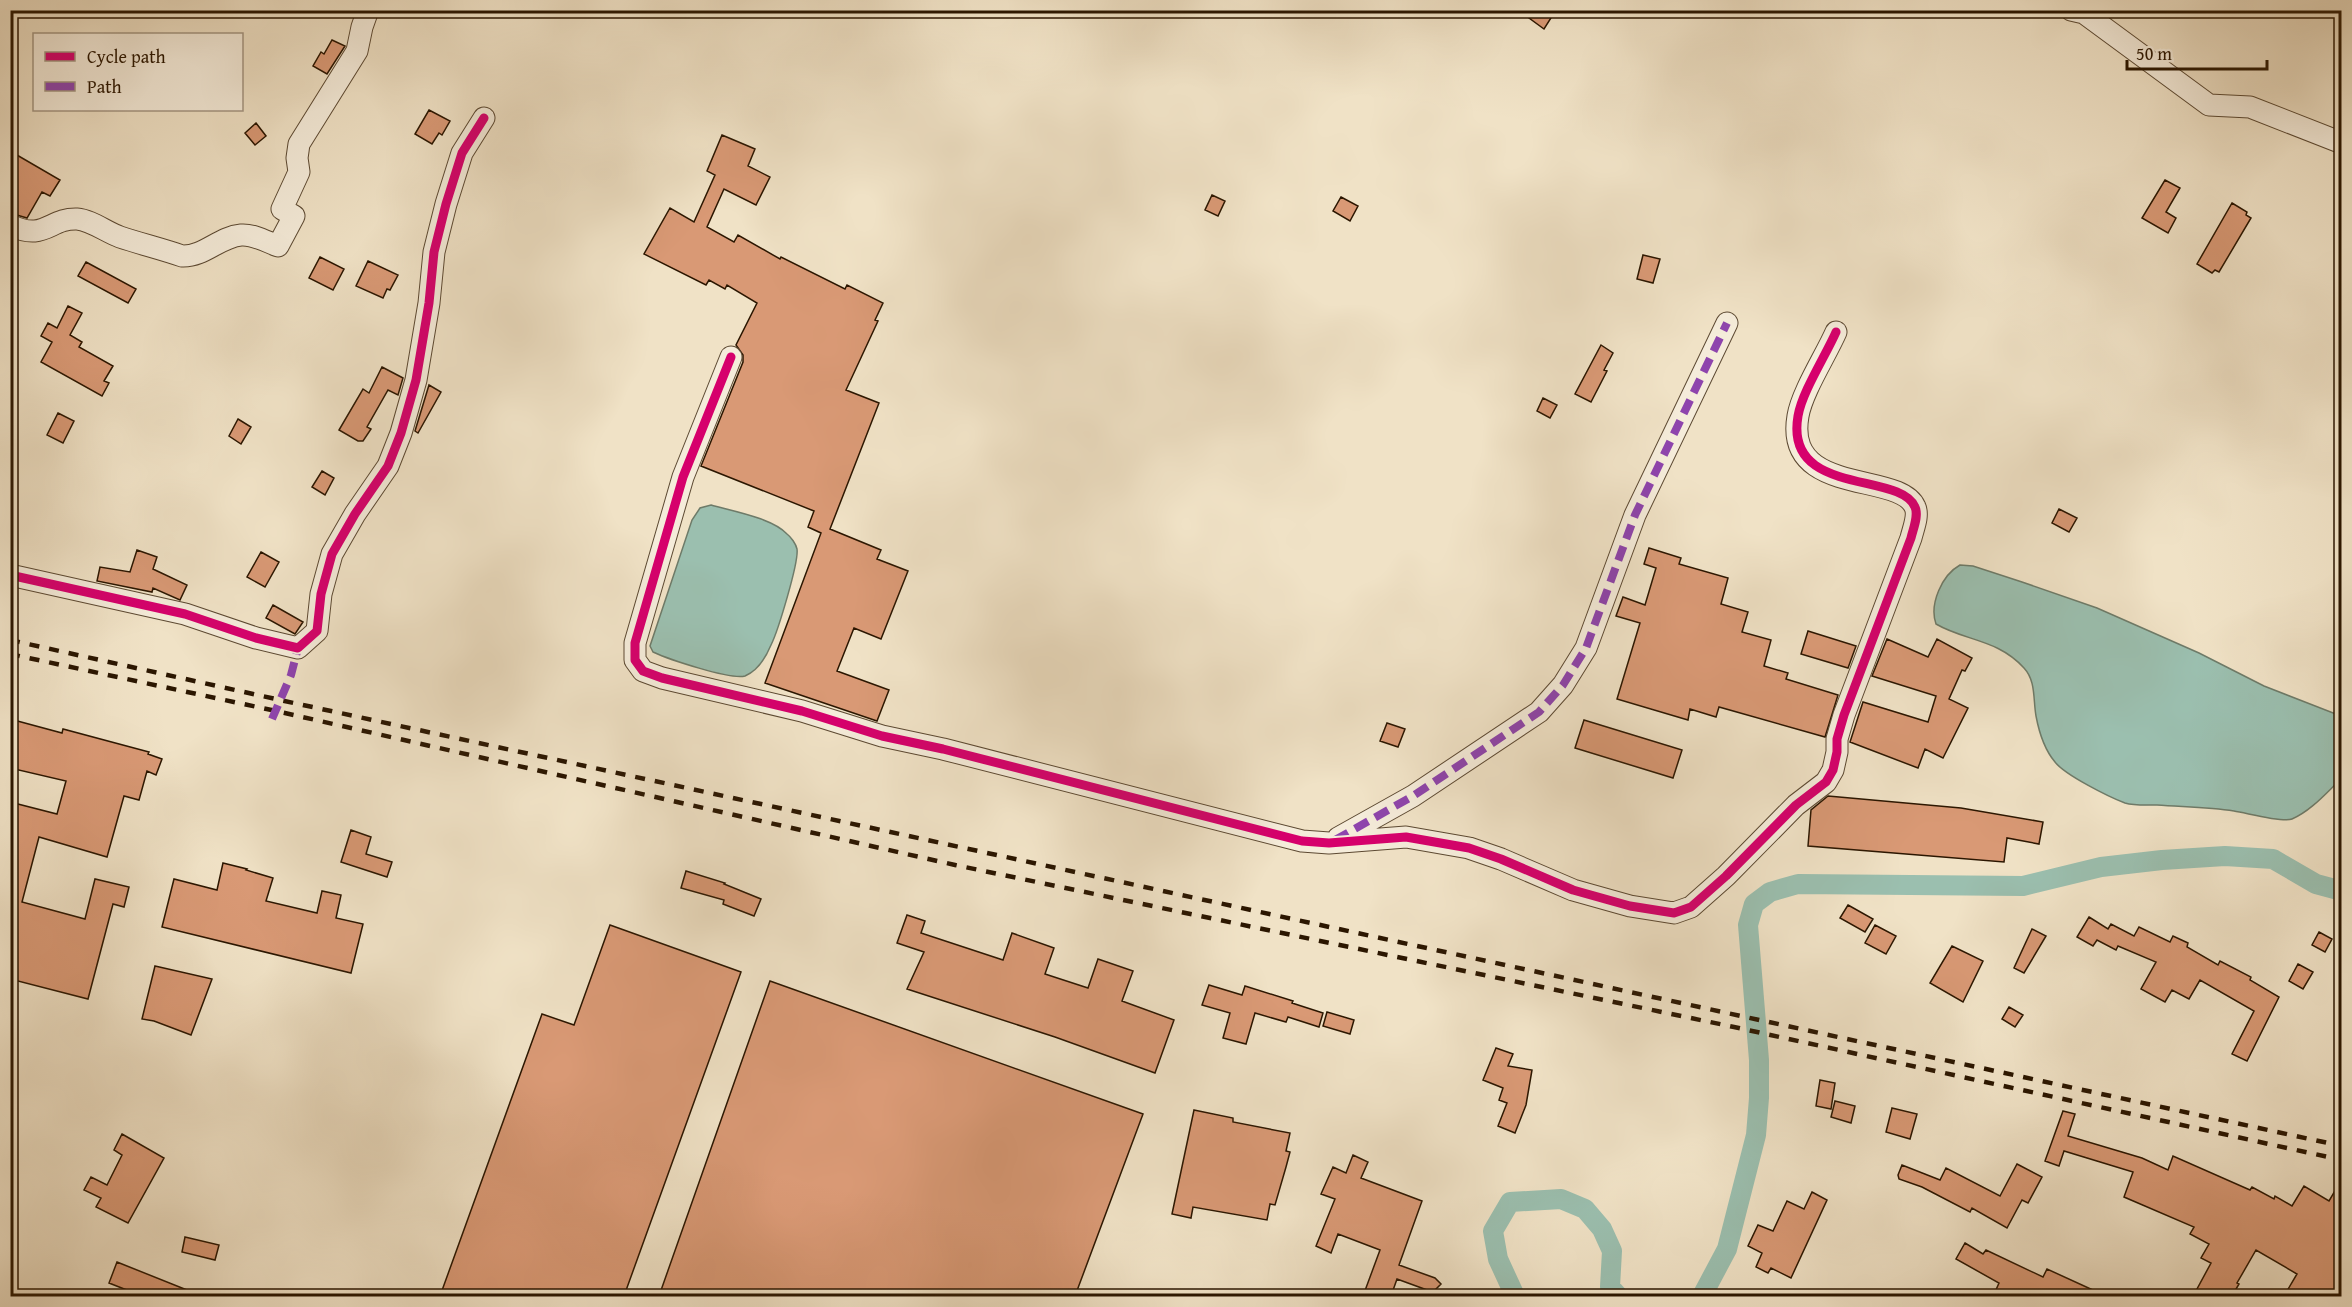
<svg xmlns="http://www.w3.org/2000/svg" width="2352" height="1307" font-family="'Gentium Book Plus',serif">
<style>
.water{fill:#9bbfaf;stroke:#6e7b69;stroke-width:1.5}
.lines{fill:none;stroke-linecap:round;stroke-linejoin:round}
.canal{stroke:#9bbfaf;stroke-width:20}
.building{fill:#d99975;stroke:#2b1600;stroke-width:1.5}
.street-casing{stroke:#5c4932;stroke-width:23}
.street{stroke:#f5ecda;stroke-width:21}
.rail{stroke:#2b1600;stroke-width:4.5;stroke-dasharray:10 10;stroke-linecap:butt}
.quiet{stroke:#8e44ad;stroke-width:8;stroke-dasharray:15 8;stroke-linecap:butt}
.cycleway-casing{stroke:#f5ecda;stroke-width:13}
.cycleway{stroke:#d6006c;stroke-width:9}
</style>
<rect width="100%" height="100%" fill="#f0e2c6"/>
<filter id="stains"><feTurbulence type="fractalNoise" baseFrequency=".00333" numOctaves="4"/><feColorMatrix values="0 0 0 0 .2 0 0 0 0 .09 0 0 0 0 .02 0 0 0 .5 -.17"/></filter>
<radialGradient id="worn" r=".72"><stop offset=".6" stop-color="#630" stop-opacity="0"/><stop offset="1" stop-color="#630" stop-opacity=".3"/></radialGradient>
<path class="water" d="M711 505C732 511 772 518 787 534 791 537 796 544 797 549 799 562 778 631 771 645 766 657 757 671 745 676 730 680 668 659 653 652L650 646 692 520 700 508Z
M1960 565 1973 566 2022 582 2097 608 2199 653 2264 686 2341 716V779C2327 792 2311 811 2292 819 2283 823 2247 813 2234 811 2208 807 2183 807 2157 805 2147 805 2135 806 2125 803 2109 797 2065 775 2055 762 2044 749 2039 732 2036 716 2033 699 2036 681 2024 668 1998 639 1965 641 1936 624 1929 604 1942 575 1960 565Z"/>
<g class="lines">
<path class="canal" d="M1515 1296 1498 1259 1493 1231 1510 1202 1561 1199 1585 1209 1602 1229 1612 1251 1610 1287 1618 1296
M1702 1296 1727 1249 1756 1135 1759 1098V1060L1748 925 1754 904 1770 892 1798 884 2023 886 2101 867 2162 860 2225 856 2273 859 2316 884 2342 891"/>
</g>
<path class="building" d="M1518 10H1556L1544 29Z
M332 40 345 46 327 74 313 66 321 52 324 54Z
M429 110 450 121 442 135 439 133 432 144 415 134Z
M256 123 266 136 255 145 245 133Z
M722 135 755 149 748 166 770 177 756 205 724 189 707 227 734 242 738 235 780 259 781 257 845 289 847 285 883 303 875 320 878 321 846 390 879 403 830 529 881 550 877 559 908 571 881 639 854 628 837 671 889 690 877 721 765 683 821 533 808 527 814 511 701 466 743 362V355L736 345 757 303 727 285 725 289 709 280 706 285 644 254 670 208 694 222 715 175 707 171Z
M10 151 60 180 50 196 42 192 27 218 10 213Z
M2165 180 2180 188 2166 212 2176 218 2168 233 2142 218Z
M1212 195 1225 201 1218 216 1205 210Z
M1341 197 1358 206 1350 221 1333 211Z
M2232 203 2247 212 2246 215 2251 218 2219 272 2215 270 2212 273 2197 264Z
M1643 255 1660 259 1653 283 1637 279Z
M320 257 344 269 333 290 309 278Z
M368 261 398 275 390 290 387 289 383 298 356 286Z
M86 262 136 289 128 303 78 276Z
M68 306 82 313 70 335 82 342 79 347 113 366 104 381 109 383 102 396 41 362 52 342 41 336 48 323 57 328Z
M1601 345 1613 353 1604 370 1607 371 1591 402 1575 394Z
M382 367 403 378 398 395 388 390 367 427 371 429 363 441H358L339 430 363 389 369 393Z
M429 385 441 392 418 433 415 431Z
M1543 398 1557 405 1550 418 1537 411Z
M58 413 74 421 63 443 47 435Z
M238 419 251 427 241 444 229 436Z
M322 471 334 478 325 495 312 487Z
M2059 509 2077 518 2069 532 2052 523Z
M1649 548 1681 558 1679 564 1728 578 1721 604 1748 612 1742 632 1771 640 1764 666 1788 673 1786 679 1838 695 1825 737 1719 707 1716 717 1690 709 1688 720 1617 699 1640 623 1616 616 1623 597 1645 605 1656 568 1644 564Z
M137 550 157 557 153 569 187 585 180 600 153 588 152 592 97 581 100 567 130 572Z
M261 552 279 562 265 587 247 577Z
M273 605 303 622 295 634 266 618Z
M1808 631 1856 646 1848 668 1801 654Z
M1887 639 1928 657 1937 639 1972 658 1965 671 1962 670 1949 699 1968 708 1943 758 1925 749 1918 768 1850 742 1863 702 1928 722 1936 696 1872 676Z
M10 719 62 733 63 729 149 752 148 754 162 759 156 775 147 771 139 800 124 796 107 857 39 837 22 902 85 919 95 879 129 887 124 907 113 904 88 999 10 979V802L57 814 66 781 10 768Z
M1584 720 1682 750 1673 778 1575 748Z
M1387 723 1405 729 1398 747 1380 741Z
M1828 796 1961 808 2043 822 2039 844 2007 838 2004 862 1808 846 1811 810Z
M351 830 371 837 366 854 392 862 387 877 341 862Z
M223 863 247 869 246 870 273 878 266 901 317 913 322 891 341 895 336 918 363 924 351 973 162 927 174 879 217 890Z
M686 871 725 883 724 884 761 899 754 916 723 904 724 900 681 888Z
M1848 905 1873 919 1865 932 1840 918Z
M907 915 925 921 921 933 1003 960 1012 933 1054 948 1045 974 1088 988 1098 959 1133 971 1122 1001 1174 1020 1155 1073 1055 1037 907 989 924 952 897 943Z
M2089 917 2108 929 2111 924 2134 936 2139 927 2170 942 2173 936 2188 943 2187 947 2218 965 2220 961 2251 977 2250 980 2279 997 2247 1061 2232 1054 2254 1011 2200 980 2189 999 2172 990 2165 1002 2141 989 2156 962 2118 946 2116 950 2097 940 2093 946 2077 937Z
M610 925 741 972 624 1296H440L542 1014 574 1025Z
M1875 925 1896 936 1886 954 1865 943Z
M2032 929 2046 936 2024 973 2014 968Z
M2319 932 2332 939 2325 952 2312 945Z
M1952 946 1983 961 1963 1002 1930 983Z
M2298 964 2313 972 2303 989 2289 981Z
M155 966 212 979 191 1035 154 1021 142 1019Z
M770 981 1143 1114 1075 1296H659Z
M1209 985 1242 995 1245 986 1293 1001 1292 1003 1323 1013 1319 1027 1288 1017 1286 1022 1255 1013 1246 1044 1223 1038 1230 1013 1202 1005Z
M2009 1007 2023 1015 2015 1027 2002 1019Z
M1327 1012 1354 1020 1350 1034 1323 1026Z
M1496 1048 1513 1054 1508 1066 1532 1070 1526 1105 1515 1133 1498 1126 1507 1103 1499 1100 1503 1088 1483 1080Z
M1820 1080 1835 1083 1831 1109 1816 1106Z
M1835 1101 1855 1106 1851 1123 1831 1117Z
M1892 1108 1917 1114 1910 1139 1886 1132Z
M1194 1110 1233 1118V1122L1290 1133 1286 1151 1290 1152 1286 1167 1275 1205 1270 1204 1267 1220 1193 1207 1191 1218 1172 1214Z
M2063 1111 2075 1114 2068 1136 2142 1158 2168 1170 2173 1156 2250 1190 2252 1187 2274 1199 2275 1196 2292 1206 2304 1186 2329 1201 2342 1179V1296H2284L2297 1274 2256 1250 2237 1283 2239 1284 2232 1296H2211L2197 1289 2211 1263 2201 1258 2209 1244 2190 1234 2194 1227 2124 1197 2133 1172 2064 1151 2059 1166 2045 1161Z
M122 1134 164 1158 128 1223 96 1207 101 1198 84 1190 91 1177 107 1185 122 1155 114 1150Z
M1353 1155 1368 1162 1361 1178 1422 1201 1399 1265 1435 1278 1441 1284 1431 1294 1427 1290 1397 1279 1391 1296H1363L1380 1250 1338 1234 1331 1253 1316 1246 1335 1199 1321 1194 1333 1167 1346 1173Z
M2017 1164 2042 1177 2028 1203 2022 1200 2007 1228 1972 1208 1970 1212 1922 1187 1899 1179 1898 1175 1902 1165 1940 1180 1946 1168 2000 1196Z
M1812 1192 1827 1200 1791 1278 1771 1268 1768 1273 1756 1267 1762 1253 1748 1246 1758 1225 1773 1231 1787 1201 1804 1209Z
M185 1237 219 1245 215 1260 182 1252Z
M1965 1243 1983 1254 1986 1250 2043 1277 2047 1269 2106 1296H2005L1995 1292 1999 1283 1956 1259Z
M117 1262 202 1296H142L109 1283Z"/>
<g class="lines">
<g class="street-casing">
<path id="street" d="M2071 10 2084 13 2209 105 2250 107 2342 143
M10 225C45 242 49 218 77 219 91 220 106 232 120 237 141 244 162 249 182 256 204 257 219 237 241 235 254 234 267 242 278 246L294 216 282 209 299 172 297 158 299 144 357 51 362 27 368 10
M731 357 683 477 635 643V660L643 671 662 678 802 711 882 736 943 749 1302 841 1329 843 1406 837 1469 848 1501 859 1573 890 1630 906 1674 913 1691 907 1726 876 1796 805 1826 782 1833 770 1837 752V739L1844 715 1911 538C1913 529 1919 516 1915 507 1900 471 1784 497 1798 416 1802 392 1826 355 1836 332
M10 575 185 614 256 638 298 648 317 631 321 594 332 554 355 514 388 466 401 433 416 380 429 303 434 252 446 204 462 153 484 118
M1338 838 1413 796 1539 712 1563 685 1586 648 1635 515 1727 323"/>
</g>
<use href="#street" class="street"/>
<path class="rail" d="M10 640 280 700 2342 1146
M10 654 276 711 955 865 1734 1027 2342 1160"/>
<path class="quiet" d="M272 719 291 675 298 648
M1335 840 1413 796 1539 712 1563 685 1586 648 1635 515 1727 323"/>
<g class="cycleway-casing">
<path id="cycleway" d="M731 357 683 477 635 643V660L643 671 662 678 802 711 882 736 943 749 1302 841 1329 843 1406 837 1469 848 1501 859 1573 890 1630 906 1674 913 1691 907 1726 876 1796 805 1826 782 1833 770 1837 752V739L1844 715 1911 538C1913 529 1919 516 1915 507 1900 471 1784 497 1798 416 1802 392 1826 355 1836 332
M10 575 185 614 256 638 298 648 317 631 321 594 332 554 355 514 388 466 401 433 416 380 429 303 434 252 446 204 462 153 484 118"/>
</g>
<use href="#cycleway" class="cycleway"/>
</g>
<rect width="2352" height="1307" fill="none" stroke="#f0e2c6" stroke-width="36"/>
<rect x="12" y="12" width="2328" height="1283" fill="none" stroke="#2b1600" stroke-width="3"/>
<rect x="18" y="18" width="2316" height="1271" fill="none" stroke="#2b1600" stroke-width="1.5"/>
<rect x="33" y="33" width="210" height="78" fill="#f5ecda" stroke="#a49683" stroke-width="1.5"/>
<rect x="45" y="52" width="30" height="9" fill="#d6006c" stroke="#a49683" stroke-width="1.5"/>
<text x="87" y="63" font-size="18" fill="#2b1600">Cycle path</text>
<rect x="45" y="82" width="30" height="9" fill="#8e44ad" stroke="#a49683" stroke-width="1.5"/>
<text x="87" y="93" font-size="18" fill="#2b1600">Path</text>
<path d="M2127 60v9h140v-9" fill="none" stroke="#2b1600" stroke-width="3"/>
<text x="2136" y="60" font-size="18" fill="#2b1600" stroke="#f5ecda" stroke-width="4.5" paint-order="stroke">50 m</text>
<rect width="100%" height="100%" filter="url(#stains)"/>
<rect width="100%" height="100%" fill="url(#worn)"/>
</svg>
